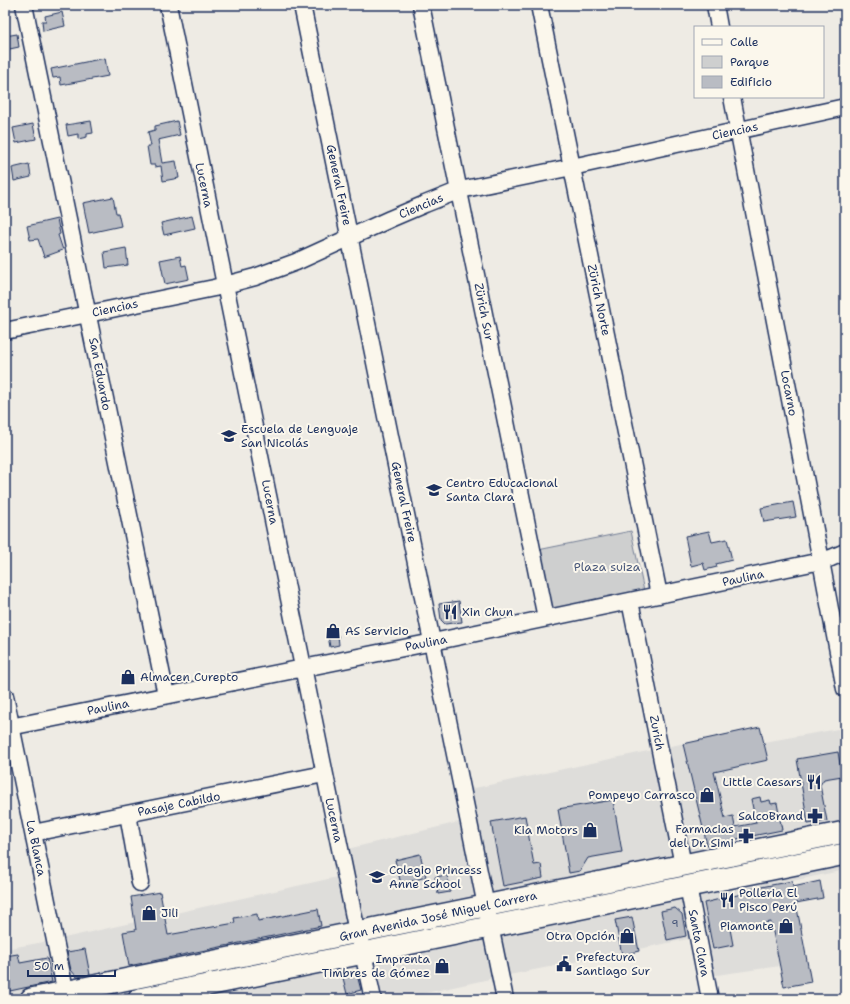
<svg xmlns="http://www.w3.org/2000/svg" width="850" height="1004" font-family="'Shantell Sans',sans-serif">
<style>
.built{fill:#deddda}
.park{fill:#cecfcf;stroke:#747f96}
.building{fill:#b9bcc3;stroke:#1b2f5e}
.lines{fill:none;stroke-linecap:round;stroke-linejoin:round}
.minor-casing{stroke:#1b2f5e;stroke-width:19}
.major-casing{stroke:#1b2f5e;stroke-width:24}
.minor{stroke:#fbf7ec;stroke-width:16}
.major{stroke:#fbf7ec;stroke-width:21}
.labels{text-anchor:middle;stroke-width:4;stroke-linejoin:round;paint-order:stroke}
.number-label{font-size:10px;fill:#425277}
.street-label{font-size:12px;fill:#1b2f5e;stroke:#fbf7ec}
.poi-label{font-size:12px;fill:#1b2f5e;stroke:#fbf7ec;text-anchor:start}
.park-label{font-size:12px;fill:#48577a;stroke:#fbf7ec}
</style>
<rect width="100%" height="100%" fill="#eeebe4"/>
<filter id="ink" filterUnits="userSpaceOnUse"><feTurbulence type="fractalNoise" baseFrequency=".025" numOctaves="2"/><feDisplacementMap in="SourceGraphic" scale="8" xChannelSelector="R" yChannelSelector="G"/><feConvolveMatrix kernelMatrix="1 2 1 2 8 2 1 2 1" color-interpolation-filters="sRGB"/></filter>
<g filter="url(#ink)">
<path class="built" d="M760 727 764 742 844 728 845 738V870L792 881 811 982 784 987 780 966 703 977 693 938 494 978 399 999H5V949L55 940 337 877 331 853 459 822 456 792Z"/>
<path class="park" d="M631 531 644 591 550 610 538 550Z"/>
<path class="building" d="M62 12 65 26 43 31 42 21H46L45 16Z
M17 34 19 47 5 50V36Z
M105 58 108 76 61 85 60 77 53 78 51 69Z
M91 121 93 133 87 134V137L78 139V134L68 136 66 125Z
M177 121 180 135 158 140 162 163 176 161 179 178 163 181 161 166 155 167V165H150L147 146H151L148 132 155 130V126Z
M33 124 36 139 16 143 13 128Z
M29 164 31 177 14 181 12 168Z
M113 197 116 213H118L121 226 89 233 83 203Z
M192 216 195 228 164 235 161 223Z
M57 219 60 234 58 235 63 250 44 257 38 239 30 240 27 226Z
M126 248 128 265 106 268 104 252Z
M180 256 182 266 186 265 189 279 165 284 160 260Z
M793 502 796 517 764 522 761 508Z
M709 531 712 542 727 539 732 560 716 564 717 567 705 570 703 563 691 566 685 536Z
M459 601 462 622 445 624 441 620 439 604Z
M338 635 339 645 330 647 328 636Z
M760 727 768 760 714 772 725 818 733 816 735 827 756 823 751 799 760 797 761 802 770 800 771 804 777 803 782 830 707 845 683 744Z
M838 752 842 776 824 779 820 785 827 821 808 824 797 759Z
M613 800 622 852 588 858 580 871 569 873 558 809Z
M525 816 534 865 541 864 543 878 503 886 491 822Z
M420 854 426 877 401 884 395 860Z
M447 875 450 892 438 894 435 877Z
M792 881 793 887 820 881 823 898 796 903 811 982 784 987 771 922 730 929 733 945 713 949 704 903 724 898 742 894 741 891Z
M160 892 168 935 235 923 234 918 257 914 258 921 318 909 321 926 129 966 123 932 136 930 131 897Z
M675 908 682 914 686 936 667 940 661 911Z
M632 917 639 951 622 955 615 920Z
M85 949 90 975 77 977 71 970 67 952Z
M18 954 20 963 47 958 52 982 5 992V956Z
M357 975 361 990 347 994 343 978Z"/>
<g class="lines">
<g class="minor-casing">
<path id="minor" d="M24 5 166 695
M168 5 355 922 363 953 373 999
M302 5 505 999
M421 5 546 618
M539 5 659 595
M715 5 719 27
M732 97 821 561 845 689
M5 331 214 288 255 277 296 262 390 219 425 204 460 190 572 167 845 107
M630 601 683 865
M5 696 67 999
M5 728 433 642 821 561 831 558 845 552
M128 814 140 883
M33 833 324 774
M688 886 710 999"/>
</g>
<g class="major-casing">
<path id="major" d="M31 999 845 832
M139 999 845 854"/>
</g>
<use href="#minor" class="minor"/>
<use href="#major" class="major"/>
</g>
</g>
<defs>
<g id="school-bare" transform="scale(1.2)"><path d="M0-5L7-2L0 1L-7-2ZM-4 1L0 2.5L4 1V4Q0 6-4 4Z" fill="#1b2f5e" stroke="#fbf7ec" stroke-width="2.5" paint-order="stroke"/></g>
<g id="restaurant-bare" transform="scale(1.2)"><path d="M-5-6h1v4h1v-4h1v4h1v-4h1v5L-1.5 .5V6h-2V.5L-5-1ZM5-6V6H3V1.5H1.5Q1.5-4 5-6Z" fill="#1b2f5e" stroke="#fbf7ec" stroke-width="2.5" paint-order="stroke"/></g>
<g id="shop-bare" transform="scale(1.2)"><path d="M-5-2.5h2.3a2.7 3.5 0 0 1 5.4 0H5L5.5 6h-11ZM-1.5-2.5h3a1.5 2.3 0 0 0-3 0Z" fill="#1b2f5e" stroke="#fbf7ec" stroke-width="2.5" paint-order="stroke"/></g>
<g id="pharmacy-bare" transform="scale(1.2)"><path d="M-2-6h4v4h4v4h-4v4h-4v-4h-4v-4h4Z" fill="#1b2f5e" stroke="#fbf7ec" stroke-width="2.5" paint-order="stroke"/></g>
<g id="civic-bare" transform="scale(1.2)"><path d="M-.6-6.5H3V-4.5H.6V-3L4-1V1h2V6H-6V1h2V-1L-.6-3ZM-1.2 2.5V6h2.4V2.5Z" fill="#1b2f5e" stroke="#fbf7ec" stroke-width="2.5" paint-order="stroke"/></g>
</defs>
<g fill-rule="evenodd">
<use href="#school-bare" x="229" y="436"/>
<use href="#school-bare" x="434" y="490"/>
<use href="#restaurant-bare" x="450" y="612"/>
<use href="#shop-bare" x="333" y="631"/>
<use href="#shop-bare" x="128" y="677"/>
<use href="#restaurant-bare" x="814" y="782"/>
<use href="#shop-bare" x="707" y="795"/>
<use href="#pharmacy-bare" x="815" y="816"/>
<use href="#shop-bare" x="590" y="830"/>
<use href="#pharmacy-bare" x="746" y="836"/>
<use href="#school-bare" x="377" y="877"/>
<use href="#restaurant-bare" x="727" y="900"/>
<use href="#shop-bare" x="149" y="913"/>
<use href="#shop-bare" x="786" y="926"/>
<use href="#shop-bare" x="627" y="936"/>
<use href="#civic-bare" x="564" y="964"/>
<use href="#shop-bare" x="442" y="966"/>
</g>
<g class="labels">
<g class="number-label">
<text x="675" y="927">9</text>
</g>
<g class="street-label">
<text transform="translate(735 131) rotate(-12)" y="4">Ciencias</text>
<text transform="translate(204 185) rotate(78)" y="4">Lucerna</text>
<text transform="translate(339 185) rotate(78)" y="4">General Freire</text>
<text transform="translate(421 206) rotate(-23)" y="4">Ciencias</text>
<text transform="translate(599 300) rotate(78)" y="4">Zürich Norte</text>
<text transform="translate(115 308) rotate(-12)" y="4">Ciencias</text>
<text transform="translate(484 312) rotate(79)" y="4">Zürich Sur</text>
<text transform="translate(100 374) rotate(79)" y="4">San Eduardo</text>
<text transform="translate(789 393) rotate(79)" y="4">Locarno</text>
<text transform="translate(270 502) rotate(79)" y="4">Lucerna</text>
<text transform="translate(404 502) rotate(78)" y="4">General Freire</text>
<text transform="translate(743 578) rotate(-12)" y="4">Paulina</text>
<text transform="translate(426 643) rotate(-11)" y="4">Paulina</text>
<text transform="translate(108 707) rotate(-11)" y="4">Paulina</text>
<text transform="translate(657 733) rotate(79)" y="4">Zurich</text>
<text transform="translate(179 804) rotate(-11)" y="4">Pasaje Cabildo</text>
<text transform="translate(334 820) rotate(78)" y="4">Lucerna</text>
<text transform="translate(36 848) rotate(78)" y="4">La Blanca</text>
<text transform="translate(438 916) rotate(-12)" y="4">Gran Avenida José Miguel Carrera</text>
<text transform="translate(699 943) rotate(79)" y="4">Santa Clara</text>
</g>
<g class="poi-label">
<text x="241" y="433">Escuela de Lenguaje<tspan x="241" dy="14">San Nicolás</tspan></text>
<text x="446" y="487">Centro Educacional<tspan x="446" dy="14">Santa Clara</tspan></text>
<text x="462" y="616">Xin Chun</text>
<text x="345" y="635">AS Servicio</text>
<text x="140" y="681">Almacen Curepto</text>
<text x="802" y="786" text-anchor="end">Little Caesars</text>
<text x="695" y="799" text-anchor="end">Pompeyo Carrasco</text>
<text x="803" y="820" text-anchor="end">SalcoBrand</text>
<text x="734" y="833" text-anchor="end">Farmacias<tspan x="734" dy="14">del Dr. Simi</tspan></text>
<text x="578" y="834" text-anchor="end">Kia Motors</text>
<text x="389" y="874">Colegio Princess<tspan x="389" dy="14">Anne School</tspan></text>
<text x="739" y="897">Polleria El<tspan x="739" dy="14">Pisco Perú</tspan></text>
<text x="161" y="917">Jili</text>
<text x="774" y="930" text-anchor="end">Piamonte</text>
<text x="615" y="940" text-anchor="end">Otra Opción</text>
<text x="576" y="961">Prefectura<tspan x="576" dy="14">Santiago Sur</tspan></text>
<text x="430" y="963" text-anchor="end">Imprenta<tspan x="430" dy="14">Timbres de Gómez</tspan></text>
</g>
<g class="park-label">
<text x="607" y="571">Plaza suiza</text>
</g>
</g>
<rect width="850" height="1004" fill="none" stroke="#fbf7ec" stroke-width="20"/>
<rect x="10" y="10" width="830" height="984" fill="none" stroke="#1b2f5e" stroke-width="1.5" filter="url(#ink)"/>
<rect x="694" y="26" width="130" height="72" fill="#fbf7ec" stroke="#a1a7b3"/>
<rect x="702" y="39" width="20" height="6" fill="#fbf7ec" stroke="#a1a7b3"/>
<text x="730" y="46" font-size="12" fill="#1b2f5e">Calle</text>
<rect x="702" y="56" width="20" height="12" fill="#cecfcf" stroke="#a1a7b3"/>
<text x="730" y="66" font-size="12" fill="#1b2f5e">Parque</text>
<rect x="702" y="76" width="20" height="12" fill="#b9bcc3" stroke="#a1a7b3"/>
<text x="730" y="86" font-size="12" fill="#1b2f5e">Edificio</text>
<path d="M28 970v6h87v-6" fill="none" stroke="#1b2f5e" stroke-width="2"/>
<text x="34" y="970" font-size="12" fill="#1b2f5e" stroke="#fbf7ec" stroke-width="3" paint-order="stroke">50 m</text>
</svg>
